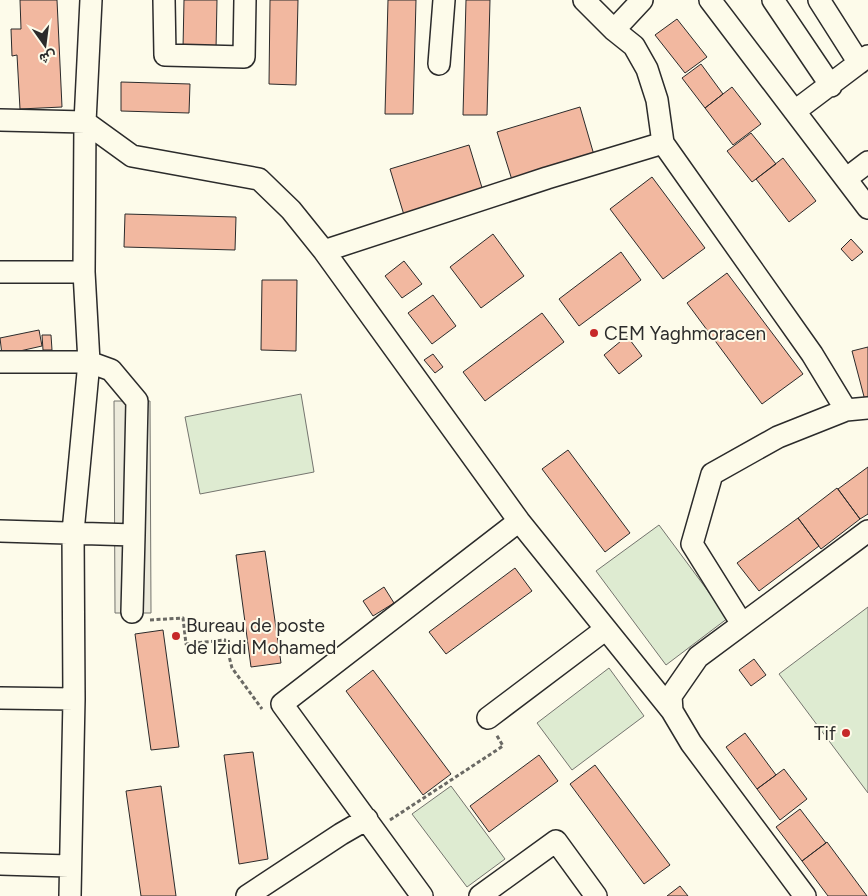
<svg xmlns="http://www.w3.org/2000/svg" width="868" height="896" font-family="Figtree,Vazirmatn,sans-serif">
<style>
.green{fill:#deebd1;stroke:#74746e}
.parking{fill:#eceadb;stroke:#74746e}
.building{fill:#f2b8a0;stroke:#2b2b2b}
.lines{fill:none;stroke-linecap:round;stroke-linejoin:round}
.minor-casing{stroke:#2b2b2b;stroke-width:24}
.path{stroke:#6a6964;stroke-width:3;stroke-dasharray:4 2.5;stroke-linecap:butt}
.minor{stroke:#fdfbea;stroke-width:21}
.poi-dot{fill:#c62828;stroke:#fdfbea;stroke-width:2}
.labels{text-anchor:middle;stroke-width:4;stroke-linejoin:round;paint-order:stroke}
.poi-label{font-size:19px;fill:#2b2b2b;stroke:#fdfbea;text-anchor:start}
</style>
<rect width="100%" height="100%" fill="#fdfbea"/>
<path class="green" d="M301 394 314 472 200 494 185 417Z
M659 525 728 618 666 665 596 571Z
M868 607V793L779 674Z
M609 668 644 716 572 770 537 723Z
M451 786 505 859 467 887 412 814Z"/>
<path class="parking" d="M114 401H150L151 613H115Z"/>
<path class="building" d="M20 0H57L62 107 20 109 17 55 12 56 11 29H21Z
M184 0H217L216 49 183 48Z
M270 0H298L296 85 269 84Z
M388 0H416L413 114H385Z
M466 0H490L487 115H463Z
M677 19 707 57 685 73 655 35Z
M701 64 723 94 705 108 682 78Z
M121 82 190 84 189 113 121 111Z
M732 87 761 124 733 145 705 108Z
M580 107 594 155 512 180 497 132Z
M751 133 776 164 752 182 727 151Z
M469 145 483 191 404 215 390 169Z
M783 158 816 201 789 222 756 179Z
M652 177 705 248 663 279 610 209Z
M125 214 236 217 235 250 124 247Z
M493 234 524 276 481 308 450 267Z
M851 239 863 252 852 261 841 249Z
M621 252 641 280 579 326 559 299Z
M404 261 422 284 402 298 385 276Z
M727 273 803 374 762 404 687 303Z
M262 280H297L296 351 261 350Z
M433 295 456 326 432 344 408 313Z
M542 313 564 342 485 401 463 372Z
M39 330 42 346 2 355 0 338Z
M42 335H51L52 350H43Z
M627 336 642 356 619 374 604 355Z
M868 347V407L867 408 852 351Z
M433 354 443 367 435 373 424 360Z
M568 450 630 533 605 552 542 469Z
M868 467V514L860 519 838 489Z
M837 488 860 519 821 549 798 518Z
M798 518 819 546 759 591 737 563Z
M265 551 281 663 251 667 236 555Z
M515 568 532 591 446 654 429 632Z
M384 587 394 603 373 616 363 601Z
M163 630 179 747 151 750 135 634Z
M754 659 766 675 751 686 739 670Z
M373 670 451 774 423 795 346 691Z
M745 733 776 775 757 789 726 747Z
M253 752 268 859 239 864 224 755Z
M539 755 558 781 489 832 470 806Z
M595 765 670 865 644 884 570 784Z
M784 769 807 799 780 820 757 789Z
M161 786 176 896H141L126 791Z
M800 809 826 843 802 861 776 827Z
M827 842 867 896H828L802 861Z
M680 886 688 896H667Z"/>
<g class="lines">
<g class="minor-casing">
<path id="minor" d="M164 0 165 55 244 57 245 0
M584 0 614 30 634 46 647 69 657 100 663 143
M710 0 868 208
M773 0 831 86
M819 0 859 63
M614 30 642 0
M439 64 444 0
M795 111 868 56
M0 120 85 122 132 156 259 179 291 210 324 251 519 521 672 711
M847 178 868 162
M324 251 547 178 663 143 812 354 846 410
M0 272H84
M0 362H89L111 370 137 401 134 535 0 531
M132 612 134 535
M742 624 692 544 712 474 778 437 846 410 868 408
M0 698 74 699
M488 718 606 629
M0 864 69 866
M70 896 74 699 73 532 89 362 84 272 85 122 91 0
M247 896 341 834 367 819
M422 896 282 704 519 521
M480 896 556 841 596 896
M805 896 691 743 672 711 671 696 698 657 868 531"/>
</g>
<path class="path" d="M150 620 183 618 186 644 225 640 232 668 262 709
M390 820 503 746 496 734"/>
<use href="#minor" class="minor"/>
</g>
<g class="poi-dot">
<circle cx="594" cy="333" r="5"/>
<circle cx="176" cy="636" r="5"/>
<circle cx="846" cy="733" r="5"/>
</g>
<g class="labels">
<g class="poi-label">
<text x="604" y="340">CEM Yaghmoracen</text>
<text x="186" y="632">Bureau de poste<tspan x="186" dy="22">de Izidi Mohamed</tspan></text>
<text x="836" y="740" text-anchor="end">Tif</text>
</g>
</g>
<g transform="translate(45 45) rotate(166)" stroke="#fdfbea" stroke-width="4" paint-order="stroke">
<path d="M0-4L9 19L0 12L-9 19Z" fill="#2b2b2b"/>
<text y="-8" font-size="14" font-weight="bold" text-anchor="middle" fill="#2b2b2b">ش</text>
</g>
</svg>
